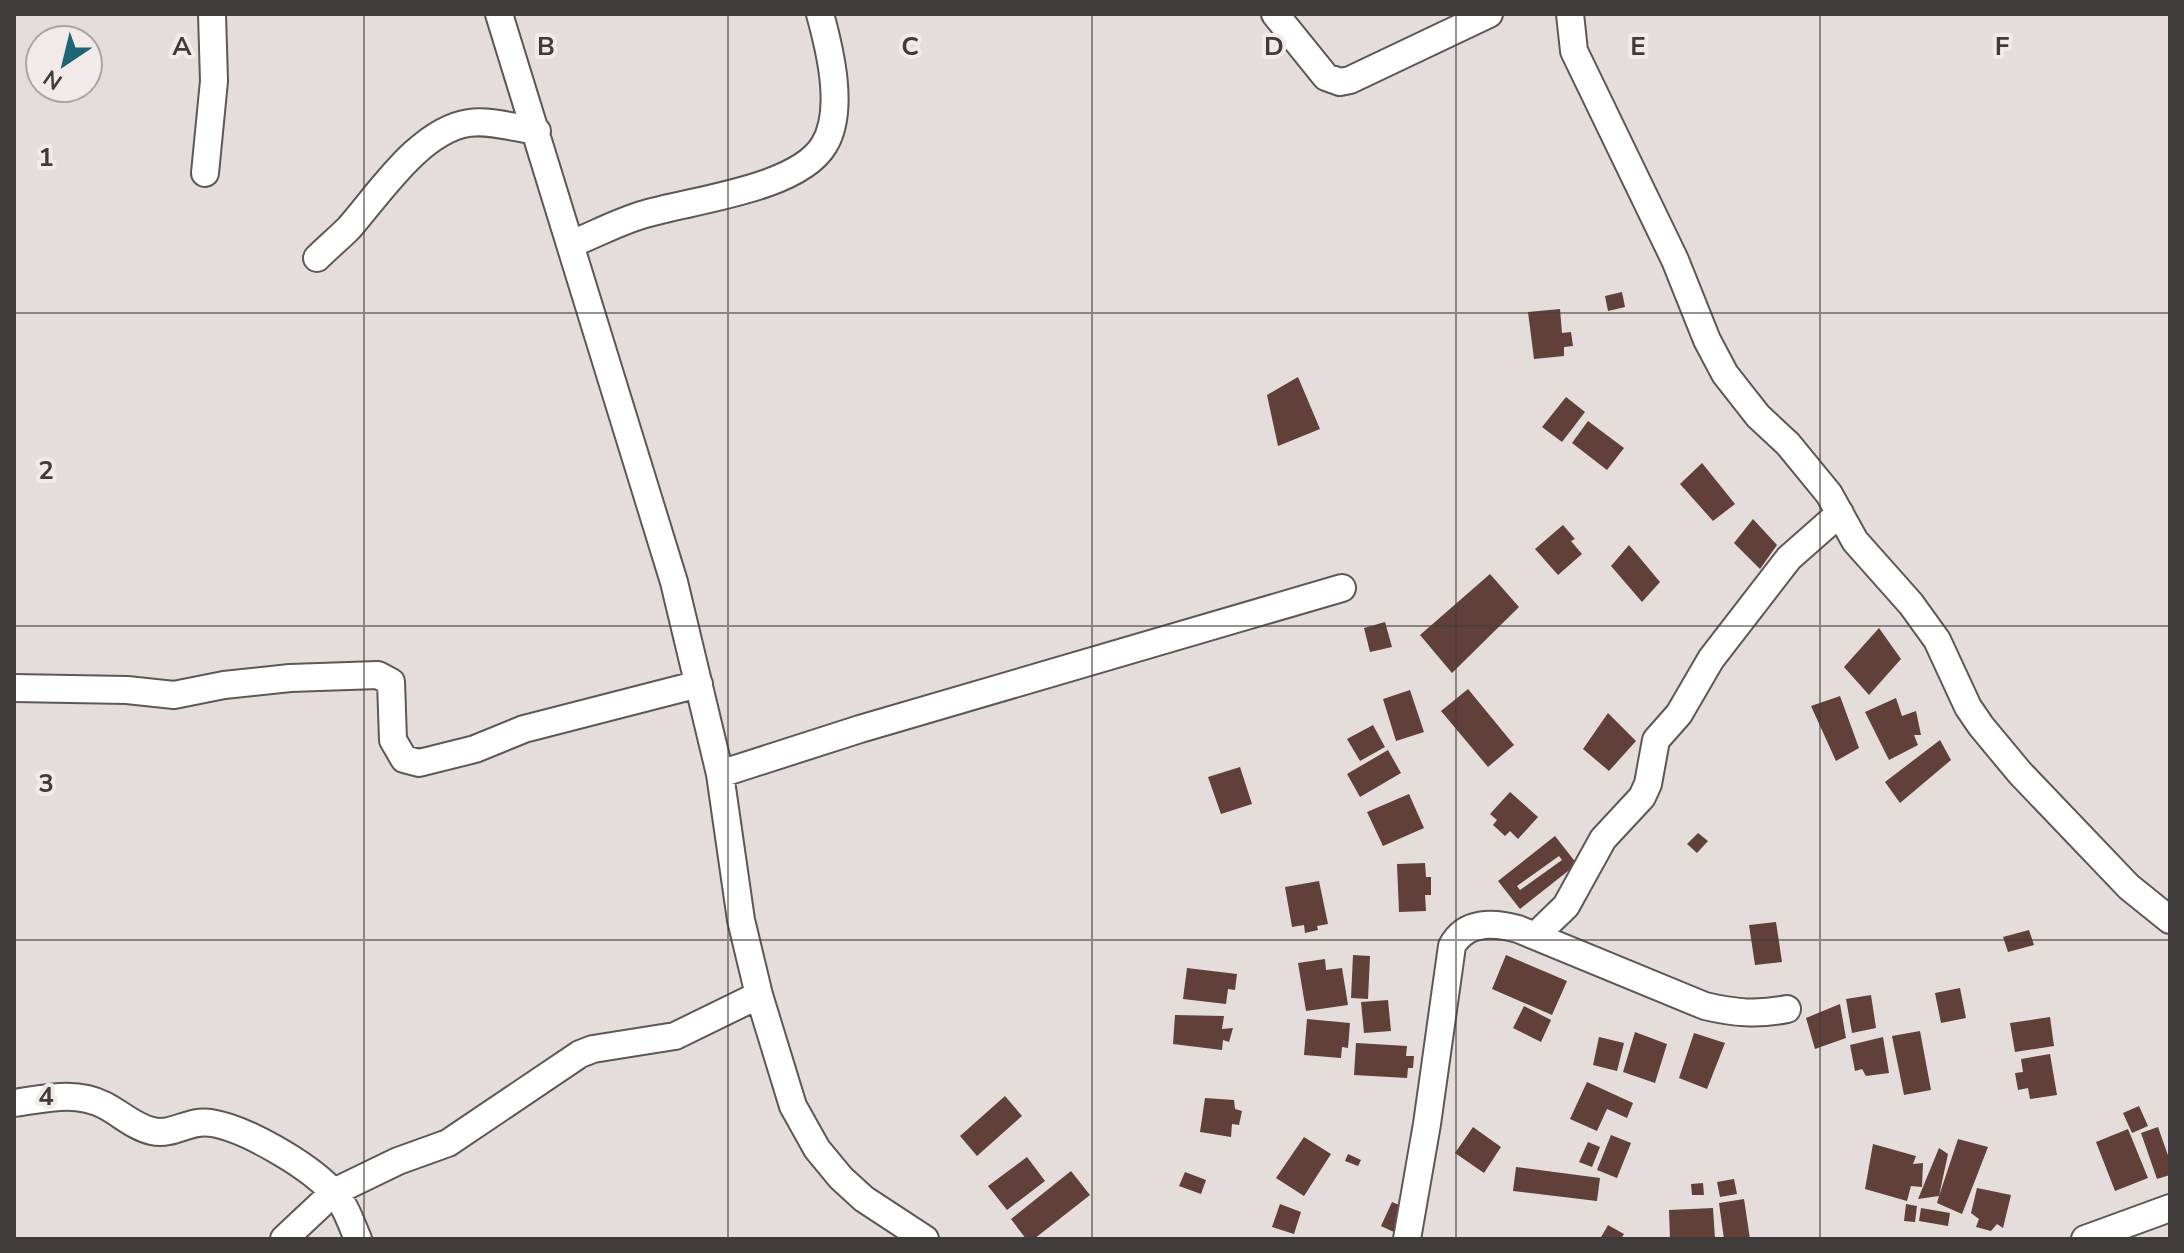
<svg xmlns="http://www.w3.org/2000/svg" width="2184" height="1253" font-family="'Nunito Sans',sans-serif">
<style>
.building{fill:#604038;fill-rule:evenodd}
.lines{fill:none;stroke-linecap:round;stroke-linejoin:round}
.minor-casing{stroke:#5e5755;stroke-width:30}
.minor{stroke:#fff;stroke-width:26}
.grid{fill:none;stroke:#3f3b3b;stroke-width:2;stroke-opacity:0.55}
.grid-label{font-size:26px;text-anchor:middle;font-weight:bold;fill:#3f3b3b;stroke:#f2eae8;stroke-width:8;stroke-linejoin:round;paint-order:stroke}
</style>
<rect width="100%" height="100%" fill="#e5dddb"/>
<path class="building" d="M1622 292 1625 307 1608 311 1605 296Z
M1560 309 1562 333 1571 332 1573 346 1564 347V356L1534 359 1528 312Z
M1298 377 1320 429 1278 446 1267 395Z
M1566 397 1585 412 1562 442 1542 427Z
M1588 421 1624 448 1607 470 1572 443Z
M1702 463 1735 504 1713 521 1680 484Z
M1753 519 1777 545 1760 569 1734 543Z
M1563 525 1575 539 1571 541 1582 554 1558 575 1535 549Z
M1629 545 1660 582 1642 602 1611 566Z
M1490 574 1519 607 1452 673 1420 635Z
M1385 622 1392 647 1370 652 1364 628Z
M1879 628 1901 659 1869 695 1844 667Z
M1468 689 1514 745 1488 767 1441 711Z
M1410 690 1424 732 1396 741 1383 699Z
M1840 696 1859 748 1836 761 1811 706Z
M1896 698 1902 716 1916 711 1921 735H1914L1918 745 1889 760 1865 712Z
M1608 713 1636 741 1609 771 1583 749Z
M1373 725 1385 747 1360 761 1347 739Z
M1940 740 1951 760 1900 803 1885 782Z
M1388 750 1401 773 1360 797 1347 774Z
M1240 767 1252 804 1221 814 1208 777Z
M1510 792 1538 817 1518 839 1510 831 1505 836 1493 825 1497 820 1490 814Z
M1409 794 1424 828 1383 846 1367 812Z
M1698 833 1708 841 1697 853 1687 844Z
M1555 836 1577 864 1520 909 1498 881ZM1559 856 1562 860 1520 890 1517 886Z
M1425 863 1426 877H1431V895H1425L1426 911 1399 912 1397 864Z
M1319 881 1328 924 1317 926 1318 930 1305 933 1304 925 1292 927 1285 887Z
M1776 922 1782 962 1755 965 1749 925Z
M2029 930 2034 945 2008 952 2003 937Z
M1353 955 1370 956 1368 999 1351 998Z
M1506 955 1567 981 1552 1015 1492 989Z
M1325 959 1326 970 1342 968 1348 1005 1306 1011 1298 963Z
M1187 968 1237 974 1235 990 1228 989 1226 1004 1183 999Z
M1960 988 1966 1018 1941 1023 1935 993Z
M1871 995 1876 1028 1852 1033 1846 999Z
M1388 1000 1391 1031 1364 1033 1361 1002Z
M1840 1004 1846 1038 1815 1049 1806 1018Z
M1524 1006 1551 1020 1541 1042 1513 1028Z
M1175 1015 1224 1016 1222 1029 1233 1028 1229 1042 1223 1040 1222 1050 1173 1044Z
M2050 1017 2054 1046 2015 1052 2010 1023Z
M1307 1019 1350 1023 1348 1048 1342 1047 1341 1058 1304 1055Z
M1920 1031 1931 1090 1904 1095 1892 1036Z
M1635 1032 1667 1044 1655 1083 1623 1072Z
M1694 1033 1725 1043 1707 1089 1679 1078Z
M1599 1037 1624 1043 1617 1071 1593 1065Z
M1883 1037 1889 1073 1866 1076 1862 1069 1855 1071 1850 1045Z
M1356 1043 1407 1046 1406 1056H1414L1413 1068H1408L1407 1078 1354 1075Z
M2050 1054 2057 1095 2030 1099 2028 1088 2018 1090 2015 1073 2023 1072 2021 1059Z
M1587 1082 1633 1103 1627 1118 1607 1109 1597 1131 1570 1119Z
M1005 1096 1022 1116 977 1156 960 1136Z
M1205 1098 1234 1100 1235 1109 1242 1111 1239 1125 1232 1124 1231 1137 1200 1132Z
M2139 1106 2148 1126 2132 1133 2123 1113Z
M1473 1127 1501 1147 1484 1173 1455 1153Z
M2158 1127 2170 1161V1175L2157 1179 2141 1133Z
M2128 1129 2148 1178 2115 1191 2096 1142Z
M1611 1135 1631 1143 1617 1178 1597 1170Z
M1304 1137 1331 1154 1304 1196 1276 1178Z
M1958 1139 1988 1147 1962 1214 1937 1203 1939 1196 1918 1199 1939 1148 1948 1154 1939 1196Z
M1588 1142 1600 1147 1592 1167 1579 1162Z
M1873 1144 1916 1156 1913 1164 1923 1163 1922 1187 1911 1186 1907 1201 1865 1189Z
M1348 1154 1361 1160 1358 1166 1345 1161Z
M1027 1157 1045 1181 1007 1210 988 1186Z
M1516 1167 1600 1178 1597 1201 1513 1191Z
M1071 1171 1090 1195 1034 1239H1026L1011 1219Z
M1185 1172 1206 1180 1201 1194 1179 1186Z
M1734 1179 1737 1194 1720 1197 1717 1182Z
M1703 1183 1704 1195H1692L1691 1184Z
M1977 1188 2011 1195 2003 1228 1997 1224 1991 1231 1976 1227 1979 1219 1971 1213Z
M1744 1199 1750 1239H1724L1719 1203Z
M1392 1202 1409 1209 1398 1234 1381 1226Z
M1280 1204 1301 1212 1294 1234 1272 1227Z
M1906 1204 1917 1206 1915 1222 1904 1221Z
M1713 1208 1715 1239H1670L1669 1210Z
M1921 1208 1950 1213 1948 1226 1919 1221Z
M1608 1225 1624 1234 1621 1239H1600Z"/>
<g class="lines">
<g class="minor-casing">
<path id="minor" d="M499 14 674 582 720 774 741 920 759 995 793 1106 817 1149 841 1178 864 1199 925 1239
M1275 14 1326 77 1340 82 1350 80 1489 14
M1570 14 1574 51 1675 260 1707 340 1725 374 1758 416 1788 444 1829 494 1855 541 1911 604 1937 640 1968 707 1981 726 2020 773 2129 887 2170 920
M205 173 214 81 212 14
M571 244C596 234 620 221 645 214 692 200 798 189 824 145 845 111 830 50 820 14
M317 258C327 248 339 238 349 228 379 194 420 130 469 123 490 120 516 128 537 131
M14 688 127 690 174 695 224 685 290 678 378 675 391 682 393 740 404 759 419 763 475 749 524 729 699 684
M720 774 860 729 1342 588
M1535 936 1566 906 1603 839 1642 797 1648 784 1656 740 1679 714 1711 659 1789 558 1840 513
M14 1103C44 1099 75 1090 104 1105 120 1113 134 1127 152 1131 174 1136 189 1119 211 1123 245 1128 308 1165 332 1191 345 1203 351 1223 358 1239
M284 1239 334 1192 398 1161 448 1143 580 1054 593 1049 675 1036 759 995
M1407 1239 1427 1124 1452 946C1465 921 1493 922 1518 929L1705 1006C1734 1013 1758 1015 1787 1009
M2085 1239 2170 1208"/>
</g>
<use href="#minor" class="minor"/>
</g>
<path class="grid" d="M364 14V1239M728 14V1239M1092 14V1239M1456 14V1239M1820 14V1239M14 313H2170M14 626H2170M14 940H2170"/>
<g class="grid-label">
<text x="182" y="55">A</text>
<text x="546" y="55">B</text>
<text x="910" y="55">C</text>
<text x="1274" y="55">D</text>
<text x="1638" y="55">E</text>
<text x="2002" y="55">F</text>
<text x="46" y="166">1</text>
<text x="46" y="479">2</text>
<text x="46" y="792">3</text>
<text x="46" y="1105">4</text>
</g>
<rect width="2184" height="1253" fill="none" stroke="#3f3b3b" stroke-width="32"/>
<g transform="translate(64 64) rotate(215)"><circle r="38" fill="#f2eae8" stroke="#aaa4a3" stroke-width="2"/>
<path d="M0-6L14 30L0 20L-14 30Z" fill="#1d6574"/>
<text y="-12" font-size="22" font-weight="bold" text-anchor="middle" fill="#3f3b3b">N</text>
</g>
</svg>
